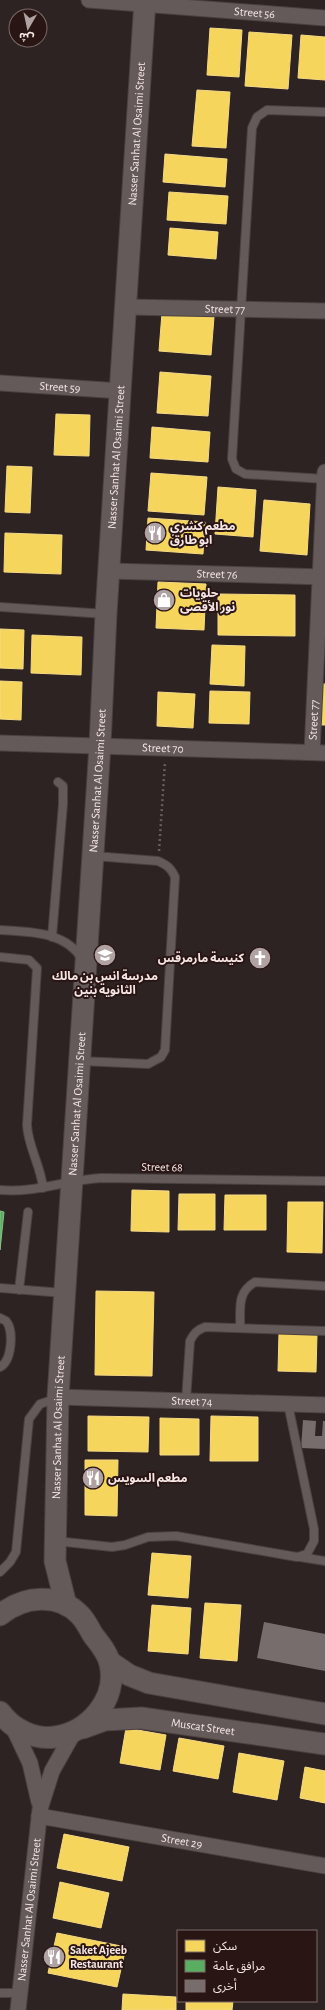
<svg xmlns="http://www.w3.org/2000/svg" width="325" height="2010" font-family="'Alegreya Sans','Noto Sans Arabic',sans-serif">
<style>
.homes{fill:#f6d55c;stroke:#f6da85}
.public{fill:#5aae61;stroke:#89bf89}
.building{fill:#786d6d}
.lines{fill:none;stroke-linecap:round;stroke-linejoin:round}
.lane-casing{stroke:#4b4140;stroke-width:10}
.street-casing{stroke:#4b4140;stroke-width:17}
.secondary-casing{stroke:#4b4140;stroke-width:23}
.path{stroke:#665e5d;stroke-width:2.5;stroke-dasharray:2 3;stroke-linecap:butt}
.lane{stroke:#645a59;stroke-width:8}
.street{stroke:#645a59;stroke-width:15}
.secondary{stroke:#645a59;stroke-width:21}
.labels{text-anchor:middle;stroke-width:4;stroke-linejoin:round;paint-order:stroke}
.street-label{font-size:12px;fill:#f6e7e6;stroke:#291614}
.poi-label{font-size:12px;font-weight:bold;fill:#f6e7e6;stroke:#291614;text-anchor:start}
</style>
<rect width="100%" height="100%" fill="#2e2323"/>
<path class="homes" d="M210 28 242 30 239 77 207 75Z
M249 32 292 35 288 89 245 86Z
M301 35 325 37V80L298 78Z
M197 90 230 92 226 148 192 146Z
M165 154 227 159 225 187 163 182Z
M169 192 228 196 226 224 167 220Z
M170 228 218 232 216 259 168 255Z
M162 313 214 317 211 355 159 351Z
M160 372 211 376 208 416 157 413Z
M56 414 90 415 89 456 54 455Z
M152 427 210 432 208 462 150 458Z
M7 466 32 467 30 513 5 512Z
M151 473 207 477 204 515 148 511Z
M218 487 256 490 253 537 215 534Z
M264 500 310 504 307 555 260 551Z
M148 518 205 522 203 554 146 550Z
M5 533 62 535 61 574 4 572Z
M158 582 206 584 204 630 156 628Z
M218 594 295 595V636L218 635Z
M0 629 24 630 23 669 0 668Z
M32 635 82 637 81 675 31 673Z
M212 645 245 646 244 686 210 684Z
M0 681 22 682 21 720 0 719Z
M321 684H325V725H320Z
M210 691 250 692 249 724 209 723Z
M158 692 195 694 193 728 157 726Z
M132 1190 169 1191V1232L131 1231Z
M179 1194H215V1230H178Z
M225 1195H266V1230H224Z
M288 1202H323L322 1253 287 1252Z
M96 1291 154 1292 152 1376 95 1375Z
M279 1333 317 1334 316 1372 278 1371Z
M88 1416 149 1417 148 1452 88 1451Z
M211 1416 258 1417V1461H210Z
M160 1418 199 1419V1455H160Z
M85 1460H118L117 1516 85 1515Z
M152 1553 191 1556 188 1598 148 1595Z
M205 1603 241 1605 237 1661 200 1658Z
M152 1605 191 1608 188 1654 148 1651Z
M126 1728 166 1735 160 1770 120 1763Z
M179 1738 224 1746 218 1779 173 1771Z
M239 1753 284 1761 277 1800 233 1792Z
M305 1767 325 1771V1803L300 1798Z
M64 1834 129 1847 122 1881 57 1868Z
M60 1882 109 1893 101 1928 53 1918Z
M57 1933 126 1947 117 1987 48 1973Z
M123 1994 176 1997V2010H122Z
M186 2001H233L232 2010H186Z"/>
<path class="public" d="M0 1211 4 1212 0 1250Z"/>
<path class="building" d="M303 1420 316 1421 315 1436H322L323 1421H325V1449L301 1448Z
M264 1622 325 1634V1671L257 1658Z"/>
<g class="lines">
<g class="lane-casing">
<path id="lane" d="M325 112 267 110 257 117 252 128 232 459 236 469 245 474 325 479
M1 607 106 614
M0 930C29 932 65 931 82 959
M52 937 63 804V786L58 782
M0 957 29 960 37 968 27 1125C28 1147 41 1166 43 1188
M81 1061 148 1064 161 1057 165 1050 175 877C171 868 167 865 158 861L94 856
M0 1190C37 1193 65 1180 101 1178L325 1181
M0 1288 64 1293
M19 1290 28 1212
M0 1318 6 1321C14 1330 12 1361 0 1367
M240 1328C241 1309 236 1293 255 1282L325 1286
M186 1401 190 1341C194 1333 197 1330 205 1327L325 1331
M56 1541 112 1547 125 1545 148 1537 176 1536 297 1557 307 1554 314 1541V1529L288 1404
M300 1557 325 1561
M0 1572 10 1562 16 1552 29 1419 40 1404 58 1398
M0 1993H19"/>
</g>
<g class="street-casing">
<g id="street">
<path id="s1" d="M89 0 325 18"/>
<path id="s2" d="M126 307 325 311"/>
<path id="s3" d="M0 383 121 391"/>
<path id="s4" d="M109 571 325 577"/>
<path id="s5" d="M0 743 325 753"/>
<path id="s6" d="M312 752 325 472"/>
<path id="s7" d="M58 1397 325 1405"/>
<path d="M13 1727 30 1763 39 1802"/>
<path id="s8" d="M39 1816 325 1866"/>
<path id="s9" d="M18 2010 40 1809 52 1771 74 1732"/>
</g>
</g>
<g class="secondary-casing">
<g id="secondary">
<path id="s10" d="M66 1605 55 1561 58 1397 100 745 106 614 145 0"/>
<path d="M0 1615C23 1596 58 1592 80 1615 85 1620 89 1628 93 1635 99 1643 108 1653 110 1664 118 1699 89 1732 55 1737 34 1740 12 1729 0 1712"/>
<path d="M110 1662 129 1675 149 1683 325 1714"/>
<path id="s11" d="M83 1728 105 1720 141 1718 325 1744"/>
</g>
</g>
<path class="path" d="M159 851 165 762"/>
<use href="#lane" class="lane"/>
<use href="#street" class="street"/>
<use href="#secondary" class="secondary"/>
</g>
<defs>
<g id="restaurant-disc" transform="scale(1.15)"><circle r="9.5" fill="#b0a2a2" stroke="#291614"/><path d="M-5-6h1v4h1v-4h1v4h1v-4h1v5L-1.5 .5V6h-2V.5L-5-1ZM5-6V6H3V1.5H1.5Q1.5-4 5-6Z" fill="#fff"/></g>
<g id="shop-disc" transform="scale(1.15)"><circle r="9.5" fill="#b0a2a2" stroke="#291614"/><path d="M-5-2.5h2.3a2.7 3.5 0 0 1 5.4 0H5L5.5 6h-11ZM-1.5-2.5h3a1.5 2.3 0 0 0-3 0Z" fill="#fff"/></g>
<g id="school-disc" transform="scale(1.15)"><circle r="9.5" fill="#b0a2a2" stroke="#291614"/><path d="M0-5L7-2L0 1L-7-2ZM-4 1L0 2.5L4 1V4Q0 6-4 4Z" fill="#fff"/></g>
<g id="church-disc" transform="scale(1.15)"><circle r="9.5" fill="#b0a2a2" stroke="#291614"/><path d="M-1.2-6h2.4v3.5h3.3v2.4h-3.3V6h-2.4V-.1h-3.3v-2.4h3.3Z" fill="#fff"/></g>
</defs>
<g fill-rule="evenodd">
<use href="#restaurant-disc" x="155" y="533"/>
<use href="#shop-disc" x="164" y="600"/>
<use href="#school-disc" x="105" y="955"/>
<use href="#church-disc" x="260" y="958"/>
<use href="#restaurant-disc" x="93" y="1478"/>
<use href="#restaurant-disc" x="54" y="1957"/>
</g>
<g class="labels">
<g class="street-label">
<text dy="4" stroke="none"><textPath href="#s1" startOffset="166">Street 56</textPath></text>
<text dy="4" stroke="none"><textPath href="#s10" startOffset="1475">Nasser Sanhat Al Osaimi Street</textPath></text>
<text dy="4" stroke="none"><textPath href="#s2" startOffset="99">Street 77</textPath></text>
<text dy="4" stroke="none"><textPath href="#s3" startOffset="60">Street 59</textPath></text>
<text dy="4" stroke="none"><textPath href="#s10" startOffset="1151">Nasser Sanhat Al Osaimi Street</textPath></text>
<text dy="4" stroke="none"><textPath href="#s4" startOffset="108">Street 76</textPath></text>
<text dy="4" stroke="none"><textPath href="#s6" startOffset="32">Street 77</textPath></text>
<text dy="4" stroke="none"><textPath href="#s5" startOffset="163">Street 70</textPath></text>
<text dy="4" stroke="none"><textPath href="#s10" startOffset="827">Nasser Sanhat Al Osaimi Street</textPath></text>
<text dy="4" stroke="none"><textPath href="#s10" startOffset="503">Nasser Sanhat Al Osaimi Street</textPath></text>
<text transform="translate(162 1167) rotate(1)" y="4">Street 68</text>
<text dy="4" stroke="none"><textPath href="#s7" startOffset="134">Street 74</textPath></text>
<text dy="4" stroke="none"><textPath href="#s10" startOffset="179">Nasser Sanhat Al Osaimi Street</textPath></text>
<text dy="4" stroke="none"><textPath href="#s11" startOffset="122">Muscat Street</textPath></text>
<text dy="4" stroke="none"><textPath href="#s8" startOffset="145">Street 29</textPath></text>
<text dy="4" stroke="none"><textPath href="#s9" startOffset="101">Nasser Sanhat Al Osaimi Street</textPath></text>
</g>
<g class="poi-label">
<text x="170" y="530">مطعم كشري<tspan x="170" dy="14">ابو طارق</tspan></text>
<text x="180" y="597">حلويات<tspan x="180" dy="14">نور الأقصى</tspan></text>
<text x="244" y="962" text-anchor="end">كنيسة مارمرقس</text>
<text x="105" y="980" text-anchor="middle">مدرسة انس بن مالك<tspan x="105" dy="14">الثانوية بنين</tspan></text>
<text x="108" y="1482">مطعم السويس</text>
<text x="70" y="1954">Saket Ajeeb<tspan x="70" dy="14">Restaurant</tspan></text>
</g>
</g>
<rect x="177" y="1930" width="140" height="72" fill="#291614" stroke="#7b6a68"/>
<rect x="185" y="1940" width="20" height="12" fill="#f6d55c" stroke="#7b6a68"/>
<text x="213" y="1950" font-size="12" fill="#f6e7e6">سكن</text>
<rect x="185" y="1960" width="20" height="12" fill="#5aae61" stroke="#7b6a68"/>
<text x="213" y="1970" font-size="12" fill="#f6e7e6">مرافق عامة</text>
<rect x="185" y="1980" width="20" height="12" fill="#786d6d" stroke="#7b6a68"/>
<text x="213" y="1990" font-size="12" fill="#f6e7e6">أخرى</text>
<g transform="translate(28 28) rotate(189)"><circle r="19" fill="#291614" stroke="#7b6a68"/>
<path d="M0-3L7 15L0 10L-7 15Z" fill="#b0a2a2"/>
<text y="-6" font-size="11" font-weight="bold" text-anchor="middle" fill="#f6e7e6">ش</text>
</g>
</svg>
